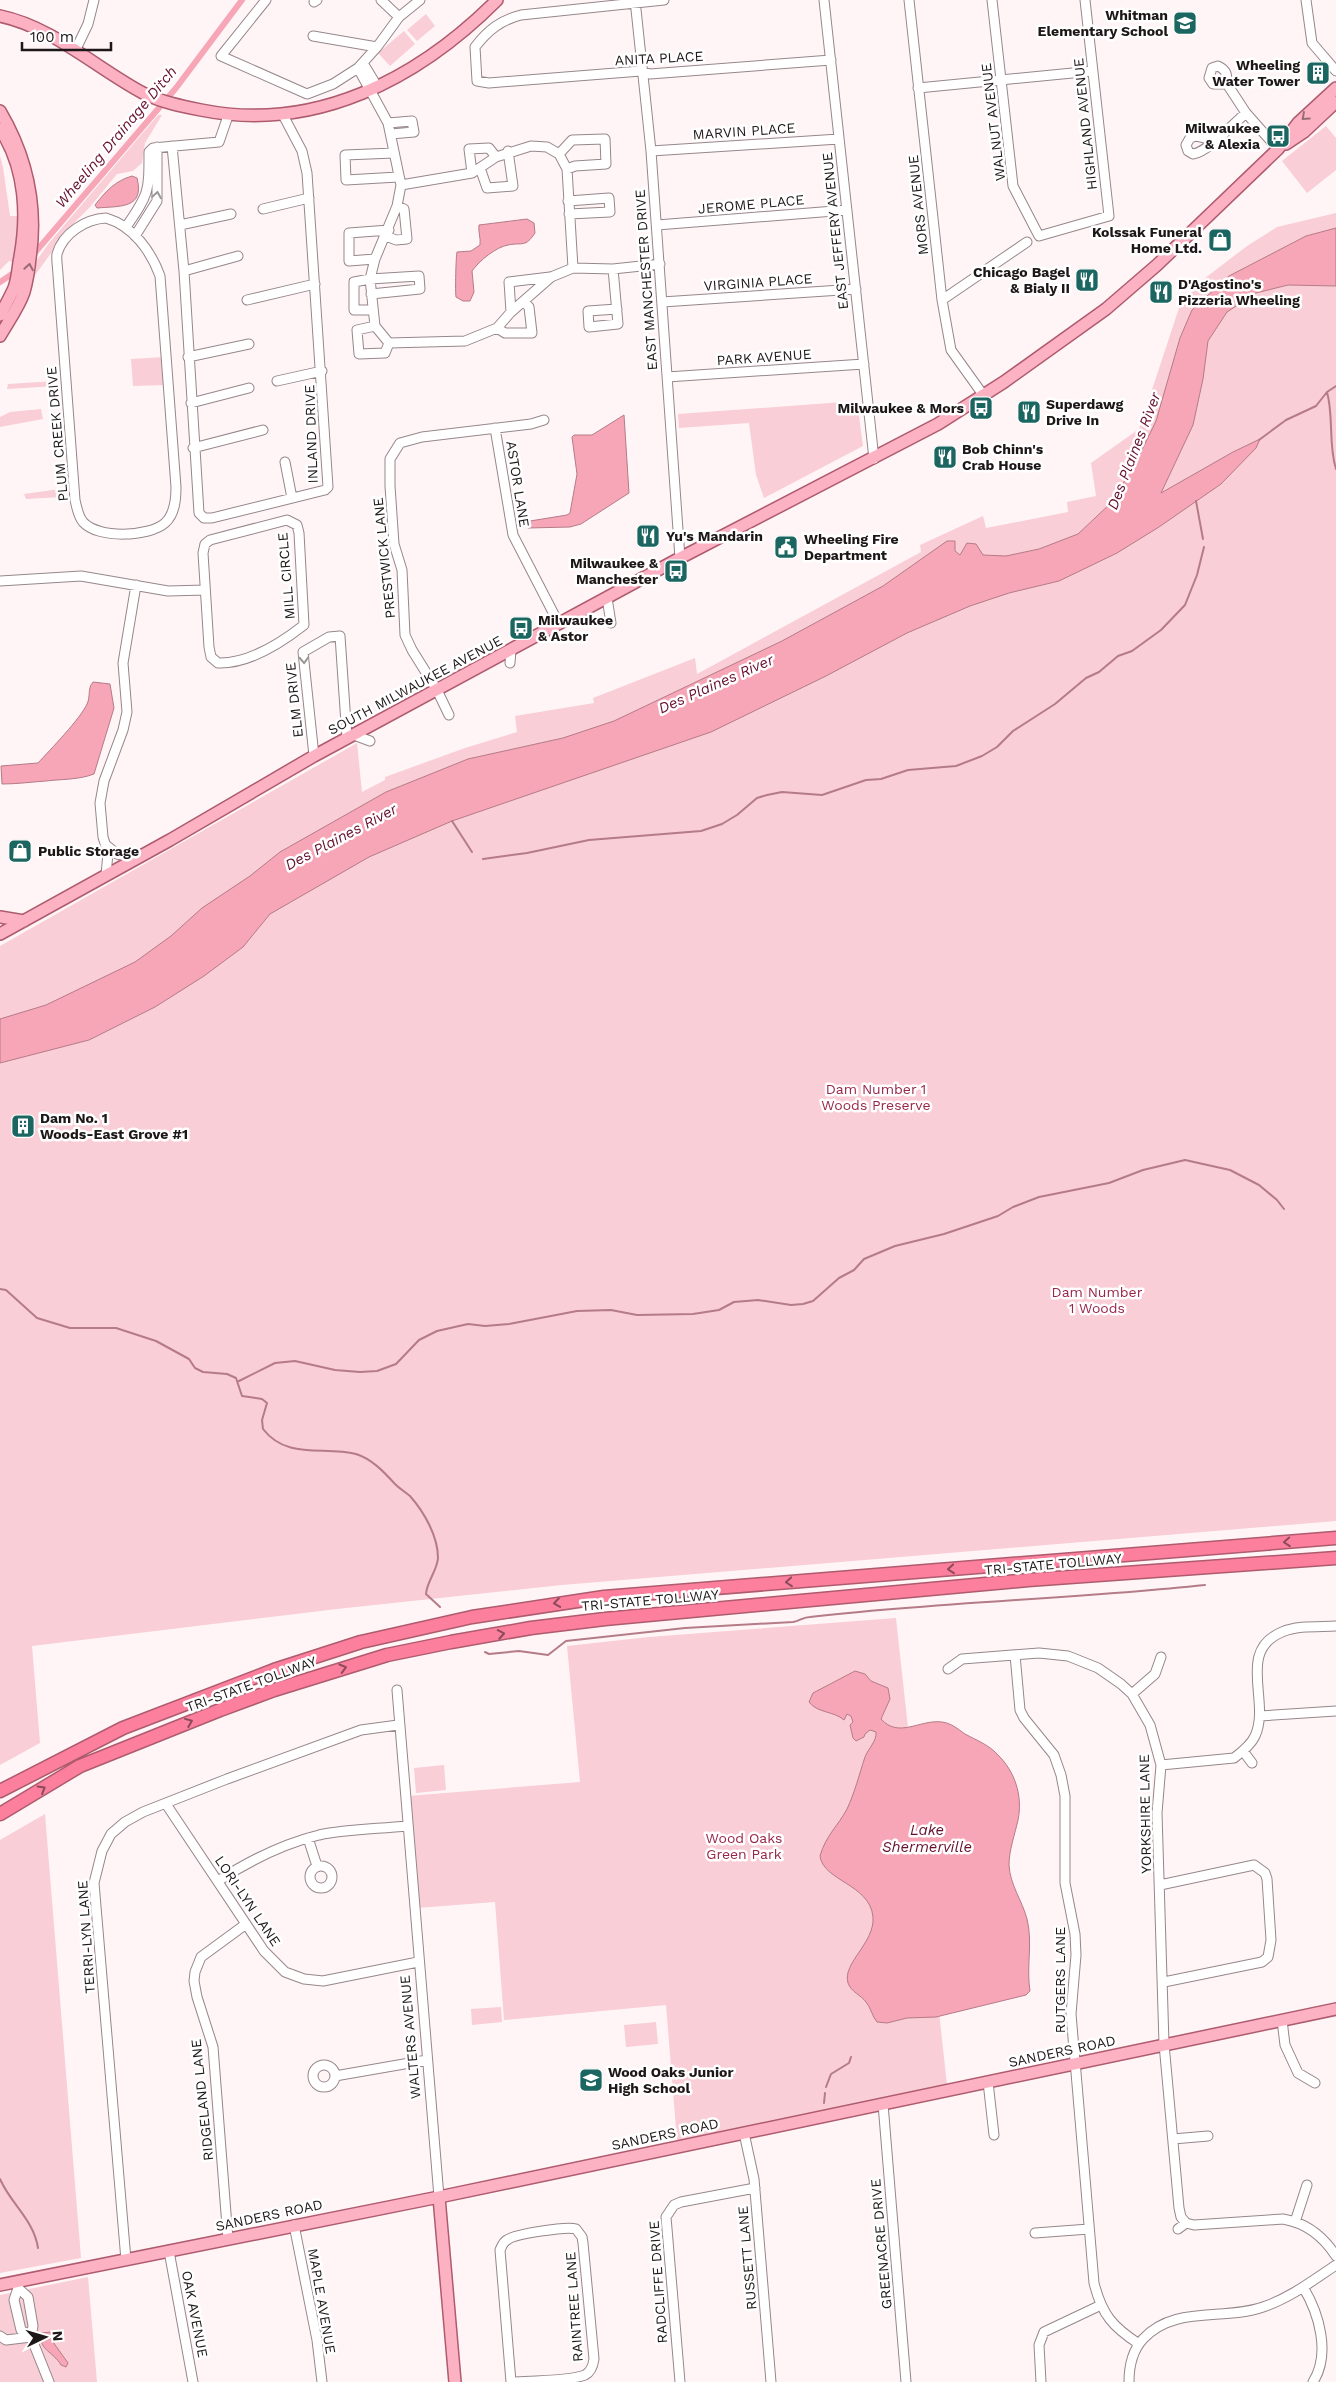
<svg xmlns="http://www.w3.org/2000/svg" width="1336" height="2382" font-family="'Work Sans',sans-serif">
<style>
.green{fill:#f9ced6}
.water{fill:#f6a6b6;stroke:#b57b87}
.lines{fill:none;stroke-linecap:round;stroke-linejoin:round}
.stream{stroke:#b57b87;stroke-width:2}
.canal{stroke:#f6a6b6;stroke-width:6}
.minor-casing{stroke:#96878a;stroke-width:11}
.major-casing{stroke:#ae5b6e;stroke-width:14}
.highway-casing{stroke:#ae5b6e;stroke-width:15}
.minor{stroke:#fff;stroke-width:9}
.major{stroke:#fdb2c4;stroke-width:11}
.highway{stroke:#fc7f9d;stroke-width:12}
.oneway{stroke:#986c77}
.oneway2{stroke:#999797}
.oneway3{stroke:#8c4b5a}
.labels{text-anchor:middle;stroke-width:5;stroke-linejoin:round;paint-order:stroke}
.poi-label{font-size:14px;font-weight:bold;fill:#1d1718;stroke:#fff;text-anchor:start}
.street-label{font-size:14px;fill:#1d1718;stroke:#fff}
.park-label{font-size:14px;fill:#98264a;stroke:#fff}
.water-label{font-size:15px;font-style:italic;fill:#67102e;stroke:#fff}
</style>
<rect width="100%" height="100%" fill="#fff5f7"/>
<path class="green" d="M426 14 435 26 417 41 407 30Z
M404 31 415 44 390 66 378 53Z
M158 115H162L145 143 142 163 133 171 117 174 90 207 70 227 33 278 37 260 49 243Z
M1326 126 1336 138V170L1307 193 1282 161Z
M0 156 3 167 10 216H18L19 245 15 263 9 261 0 270Z
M1336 213V1521L562 1585 337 1609 32 1646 40 1743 0 1765V946L357 743 362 792 385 780V777L465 748 517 732 515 716 594 703 593 698 695 658 697 674 921 552 920 545 983 516 986 528 1068 512 1067 502 1096 496 1091 463 1139 429 1179 308 1200 282 1247 246 1277 227Z
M164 357 166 385 133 386 131 359Z
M56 381V386L7 389 8 384Z
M857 401 863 446 764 498 756 475 749 423 679 428 678 414Z
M41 409 43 419 0 427V417L10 412Z
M60 489 62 497 26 499 24 494Z
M896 1618 947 2085 677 2141 666 2005 504 2020 495 1902 417 1908 408 1796 580 1782 567 1646 649 1637Z
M444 1765 446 1790 416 1793 414 1768Z
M45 1814 81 2258 0 2273V1840Z
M501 2007 502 2022 472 2025 471 2009Z
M656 2022 658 2044 626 2047 624 2025Z
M88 2277 97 2382H0V2295Z"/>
<path class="water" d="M132 176 137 178C145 209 120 206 97 208L95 205C106 191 115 181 132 176Z
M527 219 534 223 535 233C525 248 523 242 508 245 496 247 479 261 472 271L474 292 470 301H463L456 297C455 292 456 255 457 252L471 251 480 245C481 238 478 232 479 225Z
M1336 228V286L1288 285 1256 293 1227 312 1208 341 1203 379 1193 425 1161 493 1233 452 1260 439 1256 448 1221 484 1159 527 1117 553 1059 581 1009 593 970 606 907 633 826 676 711 732 452 821 369 857 270 914 243 947 204 976 155 1007 89 1040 0 1063V1019L46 1005 135 962 171 936 202 908 250 876 280 852 386 792 468 759 563 738 614 721 782 641 883 586 947 541H955V551L960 555 967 543 976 544 983 555 1006 556 1039 549 1078 534 1112 502 1137 460 1156 421 1180 338 1192 310 1229 276 1306 236Z
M624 415 629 493 581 524 570 527 528 528 525 526V523L530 521 567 515 570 513 577 474 572 437 574 435H592Z
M93 682 110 684 114 708 94 774C78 780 62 779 46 781 31 782 17 784 2 784L1 766 38 763C50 750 81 718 87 704 91 696 87 689 93 682Z
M855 1671 865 1674 871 1681 888 1688 890 1699 881 1719C899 1739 920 1719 942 1722 951 1723 958 1729 965 1734 976 1740 989 1745 997 1754 1015 1771 1023 1796 1018 1820 1015 1834 1009 1850 1009 1865 1010 1885 1022 1900 1027 1919 1033 1943 1026 1967 1030 1991L1026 1995 936 2017 907 2018 887 2023 877 2022C872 2016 871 2008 866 2002 861 1995 851 1992 848 1983 842 1963 875 1943 873 1917 870 1884 823 1881 820 1856 826 1835 838 1826 847 1809 855 1792 859 1775 865 1757 868 1749 877 1741 876 1732L870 1730 865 1734 864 1737 856 1741 853 1738 850 1725 853 1722 851 1716 847 1714 844 1720C834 1711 817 1713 809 1702L813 1693Z
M51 2332 54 2335 53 2342 68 2363 66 2367 61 2365C53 2351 39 2351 41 2333Z"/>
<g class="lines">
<path class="stream" d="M1327 392C1334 417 1328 444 1336 469
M1259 440 1286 420 1316 406 1327 392 1336 386
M1196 501 1203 539
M452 821 472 852
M483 859 527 853 589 840 701 831 722 824 737 815 757 798 767 795 782 792 822 795 866 780 881 779 908 770 956 766 982 756 997 747 1013 731 1055 704 1086 678 1099 672 1118 656 1132 651 1161 630 1185 605 1197 575 1204 547
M0 1289 6 1290 37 1318 70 1328H116L156 1341 189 1359 195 1368 203 1372 227 1374 236 1378 242 1396 262 1399 267 1403 262 1420 263 1429C287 1460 323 1446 356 1454 372 1459 384 1472 395 1484 399 1488 405 1492 410 1496 424 1512 438 1536 438 1558 437 1571 427 1581 426 1594L440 1607
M239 1381 275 1363 295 1361 335 1370 360 1372 377 1371 396 1364 419 1340 437 1331 468 1324 485 1326 509 1324 577 1311 611 1310 637 1315 693 1314 719 1310 734 1302 758 1300 791 1305 803 1304 813 1301 839 1278 854 1270 864 1259 895 1246 944 1234 998 1216 1013 1207 1039 1197 1109 1183 1143 1170 1185 1160 1230 1170 1259 1185 1277 1200 1284 1209
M485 1652 489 1654 519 1651 548 1655 566 1641 685 1628 793 1622C800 1621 803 1617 810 1617 942 1602 1074 1599 1205 1585
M826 2087 831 2074 849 2063 851 2057
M824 2103 825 2093
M0 2179C10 2203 34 2220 38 2248"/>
<path class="canal" d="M32 256 176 88 242 0
M0 282 18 270"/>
<g class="minor-casing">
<path id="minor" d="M266 0 221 56 307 94 333 84 358 68 377 47 399 17 420 0
M381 0 399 17
M635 0 651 151 680 558
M664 0 521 15C501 20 488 30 475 47L477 81 489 83 641 71 650 74 831 60
M824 0 874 459
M909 0 942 300 951 350 984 396
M992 0 1013 186 1039 236 1109 216 1085 0
M1306 0 1312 43 1336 71
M314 2 317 0
M313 36 377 47
M75 51 88 24 94 0
M363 63 377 86
M1218 66C1227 70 1227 75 1227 84H1213L1209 78 1212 68Z
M358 68 388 123 401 185 397 206 375 259 370 279 375 326 389 343 465 341 497 328 511 312 551 277 573 268 613 269 660 264
M1227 84 1246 113 1278 149
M918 88 1093 71
M388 123 412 121 414 132 391 134
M1215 140 1196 136 1190 138 1186 145 1188 151 1193 154C1208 152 1234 123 1246 113
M172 146 184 271 199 513 204 518H212L325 490 328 487 307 173 302 151 283 115
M651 151 839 139
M394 153 345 155 346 180 398 177
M559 154 572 140 605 139 606 164 575 166 567 169
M480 168 487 188 513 186 508 151
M472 173 469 149 489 148 496 157
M401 185 472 173 496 157 531 146 547 147 559 154 567 169 573 268
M568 201 609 198 610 212 569 214
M263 209 309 198
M106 218C133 226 151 251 160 276L176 487C176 499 175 514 165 523 149 537 98 539 83 522 78 516 77 508 75 500L58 275C58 269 56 260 57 254 63 233 86 219 106 218Z
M180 225 231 214
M657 225 847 210
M126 227C149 194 149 192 149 152L153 148 219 142 228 116
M135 236 157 201V147
M386 236 396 240 407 239 404 209 397 206
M375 259 349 261V233L389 230
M613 269 618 324 589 327 588 311 617 309
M184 271 238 256
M371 294 420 289 419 276 370 279 354 282V310H372
M247 300 315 284
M942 300 1027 242
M662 302 856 289
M511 312 509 282 550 277
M375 326 357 330 359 354 385 353 389 343
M497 328 505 333H532L529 307 524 302
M188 357 249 344
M667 377 864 364
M277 381 322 371
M191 403 249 388
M495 428 513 535 559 624
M193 448 263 430
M285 462 292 498
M287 520 297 525 299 533 304 625C281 643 249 664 218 663L211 657 209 647 203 553 205 544 210 540Z
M0 581 81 576 168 591 205 590
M607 598 611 623
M510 663 511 650
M449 715 437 690 412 650 405 635 402 570 394 544 390 486V459L400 443 422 437 531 424 544 420
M354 735 370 741
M314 756 303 652 329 637 340 636 347 738
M106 845 117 854 137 858
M106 875 108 853 103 837 100 803 104 781 123 730 127 712 123 663 136 585
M1015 1655 1020 1710 1024 1718 1054 1755 1061 1775 1065 1796V1883L1075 1934 1076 1955 1071 2014 1094 2283C1102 2315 1113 2327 1139 2344
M948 1669 962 1659 1039 1653 1068 1656 1098 1668 1121 1684 1132 1694 1150 1725 1161 1765 1157 1813 1164 2044 1179 2208 1181 2217 1186 2223
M397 1690 439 2197
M1132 1694 1155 1674 1161 1657
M1260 1716 1336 1711
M1243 1751 1252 1763
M1161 1765 1234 1758C1242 1752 1251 1745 1255 1736 1271 1702 1236 1651 1282 1632 1298 1625 1320 1627 1336 1626
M166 1804 264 1951 285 1972 304 1979 323 1981 418 1962
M308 1838 317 1866
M310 1877a11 11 0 1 1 22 0a11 11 0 1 1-22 0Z
M218 1881C249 1861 282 1844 319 1835 347 1829 378 1829 407 1826
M1160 1885 1254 1865 1265 1873 1267 1879 1271 1940 1268 1957 1262 1962 1164 1982
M1282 2020 1285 2045 1298 2073 1315 2083
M313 2076a11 11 0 1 1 22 0a11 11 0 1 1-22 0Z
M335 2076 427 2060
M988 2082 994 2135
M883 2104 906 2382
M744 2133 754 2179 771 2382
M1173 2139 1208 2136
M1295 2222 1307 2185
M294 2225 317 2340 322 2382
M1178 2229 1186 2223 1194 2225 1283 2219C1307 2223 1323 2236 1336 2256
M1035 2233 1089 2229
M228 2239 213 2047 197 1997 194 1981 195 1972 201 1957 246 1924
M169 2251 193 2382
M126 2260 94 1883 102 1851 111 1834 125 1822 143 1812 227 1779 361 1730 398 1725
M17 2282 18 2288 14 2300 21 2330 31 2337 49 2382
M1303 2287C1319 2313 1331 2354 1313 2382
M18 2288 28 2297 33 2326 31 2337
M0 2336 6 2340 31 2337
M511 2382C528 2381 570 2381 585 2375 591 2372 593 2366 594 2359L583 2243 582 2237 576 2229C567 2226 514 2234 507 2240 503 2242 502 2246 500 2250L511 2382
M680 2382 666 2217 674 2205 681 2202 755 2188
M1041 2382 1039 2345 1044 2332 1101 2305
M1129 2382C1129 2366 1132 2351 1143 2339 1174 2305 1223 2321 1263 2307 1290 2298 1312 2281 1336 2265"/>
</g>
<g class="major-casing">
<path id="major" d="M0 16C53 27 96 68 143 93 161 102 181 106 201 110 315 133 418 79 497 0
M0 111C27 157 38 204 30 258 29 269 27 281 24 292 19 307 8 322 0 336
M0 129C26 168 28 217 19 262 18 270 17 280 14 288 10 297 5 306 0 315
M1286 144 1304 132 1336 102
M0 917 24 921
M0 934 170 840 314 756 680 558 938 424 1004 382 1106 309 1157 265 1278 149 1298 123 1336 88
M439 2197 455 2382
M0 2285 439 2197 1336 2009"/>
</g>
<g class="highway-casing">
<path id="highway" d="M0 1791 123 1728 274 1670 361 1642 472 1617 604 1597 1336 1538
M0 1814 80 1766 220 1710 274 1690 387 1655 451 1642 531 1628 605 1619 1028 1580 1336 1558"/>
</g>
<use href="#minor" class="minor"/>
<use href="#major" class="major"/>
<use href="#highway" class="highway"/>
</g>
<defs><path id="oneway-chevron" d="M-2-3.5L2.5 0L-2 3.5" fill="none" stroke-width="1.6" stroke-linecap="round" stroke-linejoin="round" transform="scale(1.25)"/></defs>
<g class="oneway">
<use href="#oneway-chevron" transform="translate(1305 117) rotate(138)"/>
<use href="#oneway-chevron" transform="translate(29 267) rotate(-80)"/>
</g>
<g class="oneway2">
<use href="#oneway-chevron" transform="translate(157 195) rotate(-81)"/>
<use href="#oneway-chevron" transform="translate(304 660) rotate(87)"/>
</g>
<g class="oneway3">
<use href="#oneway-chevron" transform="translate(1287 1542) rotate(176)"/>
<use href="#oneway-chevron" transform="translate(951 1569) rotate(175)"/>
<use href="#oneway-chevron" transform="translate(789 1582) rotate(175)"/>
<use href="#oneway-chevron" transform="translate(557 1603) rotate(172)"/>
<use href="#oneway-chevron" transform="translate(501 1634) rotate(-10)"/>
<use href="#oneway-chevron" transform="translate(343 1668) rotate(-16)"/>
<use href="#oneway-chevron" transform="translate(189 1722) rotate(-22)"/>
<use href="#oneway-chevron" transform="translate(42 1789) rotate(-31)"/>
</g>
<defs>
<g id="school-square" transform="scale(1.25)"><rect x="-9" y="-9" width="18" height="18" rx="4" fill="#1b6660" stroke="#fff"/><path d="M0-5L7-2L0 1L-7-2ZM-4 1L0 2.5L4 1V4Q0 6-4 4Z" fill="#fff"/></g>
<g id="building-square" transform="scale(1.25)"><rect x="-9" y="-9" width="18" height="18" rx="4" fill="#1b6660" stroke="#fff"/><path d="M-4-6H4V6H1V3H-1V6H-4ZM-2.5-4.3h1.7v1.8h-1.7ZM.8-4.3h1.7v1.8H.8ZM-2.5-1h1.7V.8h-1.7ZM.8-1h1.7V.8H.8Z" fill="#fff"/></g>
<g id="bus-square" transform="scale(1.25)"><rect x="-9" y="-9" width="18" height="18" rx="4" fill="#1b6660" stroke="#fff"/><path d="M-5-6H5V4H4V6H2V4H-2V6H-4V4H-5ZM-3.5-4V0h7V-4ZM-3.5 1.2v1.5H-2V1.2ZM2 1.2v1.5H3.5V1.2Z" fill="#fff"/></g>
<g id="shop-square" transform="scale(1.25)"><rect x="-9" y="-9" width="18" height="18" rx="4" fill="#1b6660" stroke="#fff"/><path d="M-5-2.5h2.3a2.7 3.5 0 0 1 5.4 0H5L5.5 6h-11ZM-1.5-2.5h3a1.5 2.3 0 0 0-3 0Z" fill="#fff"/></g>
<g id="restaurant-square" transform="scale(1.25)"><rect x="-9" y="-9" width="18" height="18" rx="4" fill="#1b6660" stroke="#fff"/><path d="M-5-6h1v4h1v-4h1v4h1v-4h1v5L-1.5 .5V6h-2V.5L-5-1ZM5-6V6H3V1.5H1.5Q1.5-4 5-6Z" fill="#fff"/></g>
<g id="civic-square" transform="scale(1.25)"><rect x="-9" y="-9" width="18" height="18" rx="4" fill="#1b6660" stroke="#fff"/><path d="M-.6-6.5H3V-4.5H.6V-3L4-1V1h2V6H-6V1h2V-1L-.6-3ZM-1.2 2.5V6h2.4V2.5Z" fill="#fff"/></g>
</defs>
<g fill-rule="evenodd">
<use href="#school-square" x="1185" y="23"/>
<use href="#building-square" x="1318" y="73"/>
<use href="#bus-square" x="1278" y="136"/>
<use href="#shop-square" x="1220" y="240"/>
<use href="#restaurant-square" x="1087" y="280"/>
<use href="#restaurant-square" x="1161" y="292"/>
<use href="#bus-square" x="981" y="408"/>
<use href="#restaurant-square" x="1029" y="412"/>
<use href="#restaurant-square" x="945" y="457"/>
<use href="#restaurant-square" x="648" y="536"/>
<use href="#civic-square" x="786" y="547"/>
<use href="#bus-square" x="676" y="571"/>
<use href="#bus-square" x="521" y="628"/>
<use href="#shop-square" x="20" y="851"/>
<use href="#building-square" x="23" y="1126"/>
<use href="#school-square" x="591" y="2080"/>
</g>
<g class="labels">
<g class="poi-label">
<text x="1168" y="20" text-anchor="end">Whitman<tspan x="1168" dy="16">Elementary School</tspan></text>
<text x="1300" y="70" text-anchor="end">Wheeling<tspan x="1300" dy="16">Water Tower</tspan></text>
<text x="1260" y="133" text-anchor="end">Milwaukee<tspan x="1260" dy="16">&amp; Alexia</tspan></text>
<text x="1202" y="237" text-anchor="end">Kolssak Funeral<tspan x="1202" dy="16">Home Ltd.</tspan></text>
<text x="1070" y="277" text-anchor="end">Chicago Bagel<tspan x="1070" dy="16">&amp; Bialy II</tspan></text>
<text x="1178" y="289">D'Agostino's<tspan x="1178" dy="16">Pizzeria Wheeling</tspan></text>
<text x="1046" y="409">Superdawg<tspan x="1046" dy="16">Drive In</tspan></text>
<text x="964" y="413" text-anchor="end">Milwaukee &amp; Mors</text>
<text x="962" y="454">Bob Chinn's<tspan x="962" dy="16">Crab House</tspan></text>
<text x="666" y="541">Yu's Mandarin</text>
<text x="804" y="544">Wheeling Fire<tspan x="804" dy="16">Department</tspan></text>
<text x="658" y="568" text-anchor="end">Milwaukee &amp;<tspan x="658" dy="16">Manchester</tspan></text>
<text x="538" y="625">Milwaukee<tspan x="538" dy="16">&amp; Astor</tspan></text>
<text x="38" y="856">Public Storage</text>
<text x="40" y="1123">Dam No. 1<tspan x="40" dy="16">Woods-East Grove #1</tspan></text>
<text x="608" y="2077">Wood Oaks Junior<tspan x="608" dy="16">High School</tspan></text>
</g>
<g class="street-label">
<text transform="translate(659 58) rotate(-3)" y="5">ANITA PLACE</text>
<text transform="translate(993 122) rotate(-97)" y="5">WALNUT AVENUE</text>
<text transform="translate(1085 124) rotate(-96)" y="5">HIGHLAND AVENUE</text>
<text transform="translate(744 131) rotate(-4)" y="5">MARVIN PLACE</text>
<text transform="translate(751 204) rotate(-5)" y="5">JEROME PLACE</text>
<text transform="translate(918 205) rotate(-96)" y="5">MORS AVENUE</text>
<text transform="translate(835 231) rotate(-96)" y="5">EAST JEFFERY AVENUE</text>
<text transform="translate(646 280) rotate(-94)" y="5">EAST MANCHESTER DRIVE</text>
<text transform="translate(758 282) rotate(-4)" y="5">VIRGINIA PLACE</text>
<text transform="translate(764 357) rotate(-4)" y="5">PARK AVENUE</text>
<text transform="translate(57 434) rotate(-95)" y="5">PLUM CREEK DRIVE</text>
<text transform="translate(311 434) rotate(-92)" y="5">INLAND DRIVE</text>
<text transform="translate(518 484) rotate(81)" y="5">ASTOR LANE</text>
<text transform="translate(384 558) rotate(-96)" y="5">PRESTWICK LANE</text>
<text transform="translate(286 576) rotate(-95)" y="5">MILL CIRCLE</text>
<text transform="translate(415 685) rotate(-28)" y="5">SOUTH MILWAUKEE AVENUE</text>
<text transform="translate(294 700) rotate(-96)" y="5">ELM DRIVE</text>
<text transform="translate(1053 1564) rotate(-5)" y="5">TRI-STATE TOLLWAY</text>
<text transform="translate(650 1600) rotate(-5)" y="5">TRI-STATE TOLLWAY</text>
<text transform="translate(251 1684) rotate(-20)" y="5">TRI-STATE TOLLWAY</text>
<text transform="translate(1145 1814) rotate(-91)" y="5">YORKSHIRE LANE</text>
<text transform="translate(248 1901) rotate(56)" y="5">LORI-LYN LANE</text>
<text transform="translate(86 1937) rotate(-94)" y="5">TERRI-LYN LANE</text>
<text transform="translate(1060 1980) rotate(-90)" y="5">RUTGERS LANE</text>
<text transform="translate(410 2037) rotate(-95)" y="5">WALTERS AVENUE</text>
<text transform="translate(1062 2051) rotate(-12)" y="5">SANDERS ROAD</text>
<text transform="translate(202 2100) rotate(-96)" y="5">RIDGELAND LANE</text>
<text transform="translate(665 2134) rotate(-12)" y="5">SANDERS ROAD</text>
<text transform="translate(269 2215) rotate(-12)" y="5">SANDERS ROAD</text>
<text transform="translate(881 2244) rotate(-95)" y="5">GREENACRE DRIVE</text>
<text transform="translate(747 2258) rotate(-95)" y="5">RUSSETT LANE</text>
<text transform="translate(658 2282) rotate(-94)" y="5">RADCLIFFE DRIVE</text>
<text transform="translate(322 2301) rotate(80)" y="5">MAPLE AVENUE</text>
<text transform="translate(574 2307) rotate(-94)" y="5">RAINTREE LANE</text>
<text transform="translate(195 2314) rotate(79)" y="5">OAK AVENUE</text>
</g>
<g class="park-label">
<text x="876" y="1094">Dam Number 1<tspan x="876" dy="16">Woods Preserve</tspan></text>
<text x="1097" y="1297">Dam Number<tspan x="1097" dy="16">1 Woods</tspan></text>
<text x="744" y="1843">Wood Oaks<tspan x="744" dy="16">Green Park</tspan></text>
</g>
<g class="water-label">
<text transform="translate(116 137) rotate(-50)" y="5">Wheeling Drainage Ditch</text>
<text transform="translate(1134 451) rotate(-69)" y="5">Des Plaines River</text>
<text transform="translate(716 684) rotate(-24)" y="5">Des Plaines River</text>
<text transform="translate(341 837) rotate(-28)" y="5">Des Plaines River</text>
<text x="927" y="1835">Lake<tspan x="927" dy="17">Shermerville</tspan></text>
</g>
</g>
<g transform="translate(45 2337) rotate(85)" stroke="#ffffff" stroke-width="4" paint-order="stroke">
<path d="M0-4L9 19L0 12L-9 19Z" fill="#1d1718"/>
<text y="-8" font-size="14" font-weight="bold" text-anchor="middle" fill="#1d1718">N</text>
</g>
<path d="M22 42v8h89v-8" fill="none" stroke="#1d1718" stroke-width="2.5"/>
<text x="30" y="42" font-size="15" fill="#1d1718" stroke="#ffffff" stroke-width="4" paint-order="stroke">100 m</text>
</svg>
